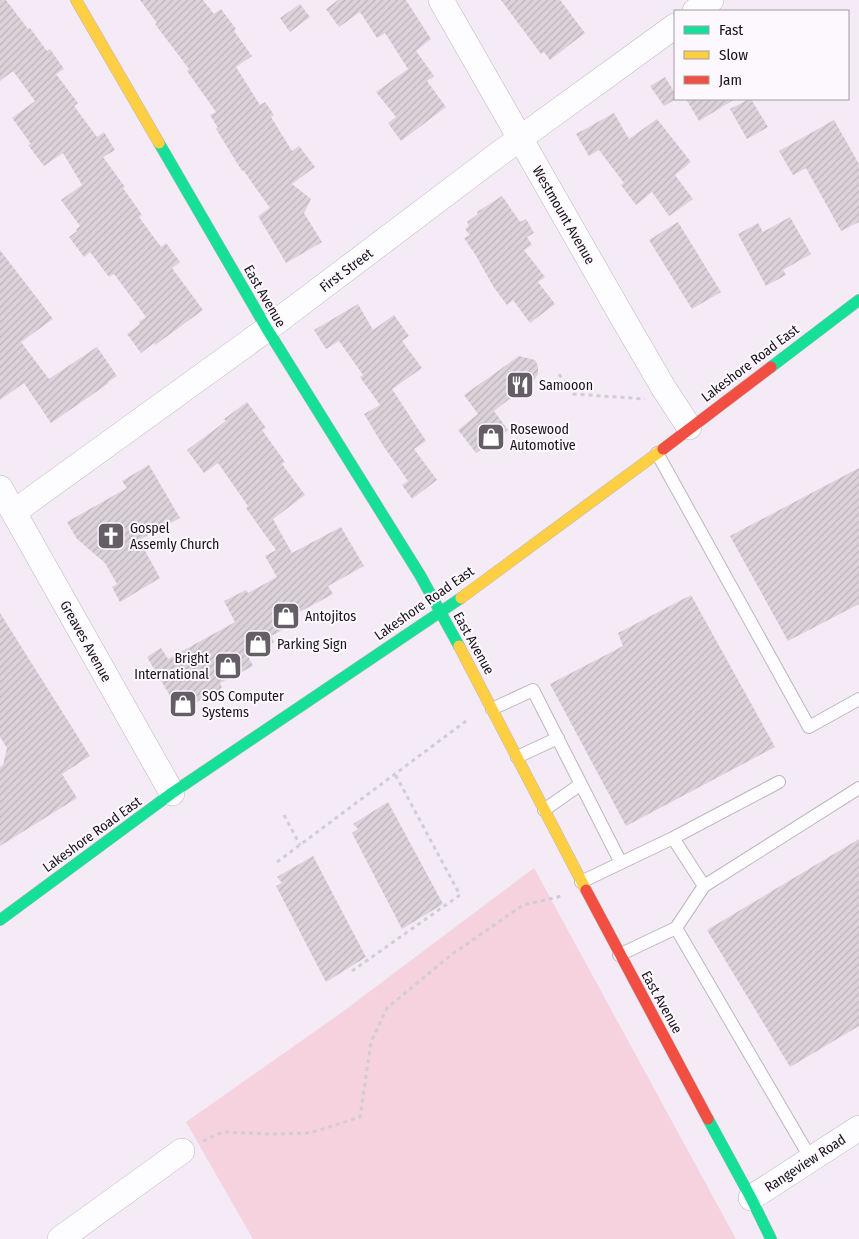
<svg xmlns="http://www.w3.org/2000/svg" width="859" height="1239" font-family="'Fira Sans Condensed',sans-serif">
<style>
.green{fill:#f6d1de}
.building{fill:url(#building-hatch)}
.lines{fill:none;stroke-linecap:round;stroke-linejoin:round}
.lane-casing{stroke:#bcb6bf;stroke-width:14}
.street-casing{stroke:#bcb6bf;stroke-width:26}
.fast-casing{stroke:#bcb6bf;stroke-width:12}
.slow-casing{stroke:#bcb6bf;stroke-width:12}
.jam-casing{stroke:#bcb6bf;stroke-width:12}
.path{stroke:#d0ced2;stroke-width:3;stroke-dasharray:4 4;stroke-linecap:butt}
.lane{stroke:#fdfcfe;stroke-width:12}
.street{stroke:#fdfcfe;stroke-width:25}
.fast{stroke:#16e098;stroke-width:11}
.slow{stroke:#ffcf43;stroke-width:11}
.jam{stroke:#f24e42;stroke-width:11}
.labels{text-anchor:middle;stroke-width:4;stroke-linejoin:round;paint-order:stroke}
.street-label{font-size:14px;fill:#18121a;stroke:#fcf8fd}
.poi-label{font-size:14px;fill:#18121a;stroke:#fcf8fd;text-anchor:start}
</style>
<defs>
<pattern id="building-hatch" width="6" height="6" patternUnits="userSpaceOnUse" patternTransform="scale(1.25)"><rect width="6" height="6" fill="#dbd2da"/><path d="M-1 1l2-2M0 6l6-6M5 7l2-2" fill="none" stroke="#bbb3ba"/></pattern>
</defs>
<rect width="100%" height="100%" fill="#f4ebf7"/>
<path class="green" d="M534 868 736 1239H253L186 1122 341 1013Z"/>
<path class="building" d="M0 0H6L28 29 30 28 47 51 50 49 64 69 56 74 78 103 74 106 97 137 104 132 115 150 103 157 125 187 123 188 142 215 139 217 161 247 166 243 180 262 172 268 203 310 155 345 154 343 141 353 127 334 140 324 139 322 146 317 114 274 109 277 90 252 84 257 69 237 77 231 76 229 80 226 61 200 82 185 63 153 44 166 28 145 31 144 12 118 35 101 13 71 0 81Z
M140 0H203L214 14 221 9 236 29 234 31 252 56 236 67 260 105 265 102 274 115 271 117 292 151 299 146 315 167 292 184 311 199 304 213 322 242 286 263 258 216 270 208 243 170 242 171 216 129 218 128 210 115 216 112 187 71 189 69 155 24 157 23Z
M338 0H406L431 39 416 51 434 76 427 81 446 107 401 141 388 123 396 117 376 92 408 69 385 33 377 38 360 12 339 27 326 9Z
M501 0H560L585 33 550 60 544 52 541 54Z
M300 4 310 17 290 32 280 18Z
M665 77 675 93 676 99 664 106 650 86Z
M686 99H735L699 121Z
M749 99H751L768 127 747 139 730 109Z
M614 113 629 139 657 119 691 162 675 175 693 199 669 216 652 192 636 205 621 185 624 183 599 150 589 156 576 134Z
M834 120 859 164V222L841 231 806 168 793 175 779 151Z
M502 196 520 222 526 219 534 233 527 237 532 245 524 250 545 277 538 282 555 304 530 323 513 300 507 305 493 286 475 254 464 238 470 235 465 229 469 226 467 222 478 214 477 212Z
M790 217 811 254 783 270 786 275 766 286 738 234 758 223 763 232Z
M678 222 721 292 692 309 649 240Z
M0 250 53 319 21 342 49 379 97 347 117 376 108 382 109 383 51 423 24 383 0 400Z
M358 304 373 330 394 315 409 336 402 341 422 368 392 389 426 441 414 449 437 480 412 499 402 485 408 481 384 447 364 414 380 405 360 377 363 375 339 341 326 349 314 330Z
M519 356 535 360 538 366V374L535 379 494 411 508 430 476 453 458 430 478 414 464 395Z
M247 402 266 428 262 430 285 462 282 464 305 495 273 519 292 553 341 527 364 566 328 586 333 594 296 614 300 621 271 636 274 642 248 656 253 666 220 683 222 688 195 703 197 707 182 716 147 657 161 648 168 659 235 622 224 601 246 590 248 593 277 577 265 556 276 550 246 508 248 506 218 463 204 473 187 450 226 421 224 419Z
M149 465 180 518 139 540 160 578 120 602 112 587 117 584 105 563 77 539 67 522 127 488 122 481Z
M859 468V604L788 641 730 536Z
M691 595 775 747 626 826 550 684 623 646 618 633Z
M0 613 90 756 62 774 77 798 0 846V767L3 765 7 748 0 737Z
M388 802 443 904 402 929 352 833 358 829 353 824Z
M859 839V1026L790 1067 707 930Z
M313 856 366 957 326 982 276 886 282 883 277 877Z"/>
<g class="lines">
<g class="lane-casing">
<path id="lane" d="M657 453 809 727 859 699
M492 709 533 690 621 863
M517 757 558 738
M544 810 581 784
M673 838 704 886 676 928 811 1159
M581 882 673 838 779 782
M704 886 859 788
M619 955 676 928"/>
</g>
<g class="street-casing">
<path id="street" d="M441 0 624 320 663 387 689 427
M695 11 711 0
M0 488 172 793
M14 512 267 329 500 153 675 26
M751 1198 859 1128
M60 1239 182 1151"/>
</g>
<g class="fast-casing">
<path id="fast" d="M159 143 267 329 420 575 459 646
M771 367 859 300
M0 920 172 793 461 598
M708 1119 751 1198 771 1239"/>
</g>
<g class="slow-casing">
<path id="slow" d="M76 0 159 143
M461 598 663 449
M459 646 586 890"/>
</g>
<g class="jam-casing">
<path id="jam" d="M663 449 771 367
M586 890 708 1119"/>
</g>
<path class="path" d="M559 374 573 394 645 399
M284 815 300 845
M277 862 466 721
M352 971 460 895 395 774
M203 1141 223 1132 271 1134 310 1133 360 1117 371 1042 387 1008 451 955 523 905 562 896"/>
<use href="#lane" class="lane"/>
<use href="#street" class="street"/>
<use href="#fast" class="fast"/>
<use href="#slow" class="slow"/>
<use href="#jam" class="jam"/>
</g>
<defs>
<g id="restaurant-square" transform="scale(1.4375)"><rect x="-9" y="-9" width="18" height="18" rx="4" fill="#655e67" stroke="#fcf8fd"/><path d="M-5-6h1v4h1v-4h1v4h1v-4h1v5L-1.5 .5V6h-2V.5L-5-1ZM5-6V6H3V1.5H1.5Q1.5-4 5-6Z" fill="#fff"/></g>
<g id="shop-square" transform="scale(1.4375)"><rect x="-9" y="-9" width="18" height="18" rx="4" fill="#655e67" stroke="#fcf8fd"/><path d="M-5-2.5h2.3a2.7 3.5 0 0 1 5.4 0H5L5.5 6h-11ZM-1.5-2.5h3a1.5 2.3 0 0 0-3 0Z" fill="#fff"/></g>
<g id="church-square" transform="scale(1.4375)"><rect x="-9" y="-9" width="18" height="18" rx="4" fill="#655e67" stroke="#fcf8fd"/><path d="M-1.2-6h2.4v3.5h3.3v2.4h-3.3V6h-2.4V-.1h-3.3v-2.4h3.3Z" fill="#fff"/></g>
</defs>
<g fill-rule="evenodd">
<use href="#restaurant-square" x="520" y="385"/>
<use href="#shop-square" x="491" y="437"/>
<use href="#church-square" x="111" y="536"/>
<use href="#shop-square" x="286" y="616"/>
<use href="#shop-square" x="258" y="644"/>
<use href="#shop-square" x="228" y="666"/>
<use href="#shop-square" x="183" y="704"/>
</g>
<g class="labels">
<g class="street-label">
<text transform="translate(564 215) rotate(60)" y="5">Westmount Avenue</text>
<text transform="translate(346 270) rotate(-37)" y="5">First Street</text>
<text transform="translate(265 296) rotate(60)" y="5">East Avenue</text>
<text transform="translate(750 363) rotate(-37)" y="5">Lakeshore Road East</text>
<text transform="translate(424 603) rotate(-35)" y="5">Lakeshore Road East</text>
<text transform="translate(86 641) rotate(61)" y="5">Greaves Avenue</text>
<text transform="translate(474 643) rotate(61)" y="5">East Avenue</text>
<text transform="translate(92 834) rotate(-36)" y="5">Lakeshore Road East</text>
<text transform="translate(662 1002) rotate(61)" y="5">East Avenue</text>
<text transform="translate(805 1163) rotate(-33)" y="5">Rangeview Road</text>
</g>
<g class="poi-label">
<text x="539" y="390">Samooon</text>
<text x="510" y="434">Rosewood<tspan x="510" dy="16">Automotive</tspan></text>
<text x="130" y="533">Gospel<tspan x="130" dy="16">Assemly Church</tspan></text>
<text x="305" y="621">Antojitos</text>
<text x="277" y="649">Parking Sign</text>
<text x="209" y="663" text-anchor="end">Bright<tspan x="209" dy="16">International</tspan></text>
<text x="202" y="701">SOS Computer<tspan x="202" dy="16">Systems</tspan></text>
</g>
</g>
<rect x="674" y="10" width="175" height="90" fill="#fcf8fd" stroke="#a19ca2"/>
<rect x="684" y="26" width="25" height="8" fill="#16e098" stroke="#a19ca2"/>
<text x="719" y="35" font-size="15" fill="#18121a">Fast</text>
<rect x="684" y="51" width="25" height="8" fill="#ffcf43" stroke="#a19ca2"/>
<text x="719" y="60" font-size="15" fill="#18121a">Slow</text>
<rect x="684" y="76" width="25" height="8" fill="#f24e42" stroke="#a19ca2"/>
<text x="719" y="85" font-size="15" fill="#18121a">Jam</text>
</svg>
